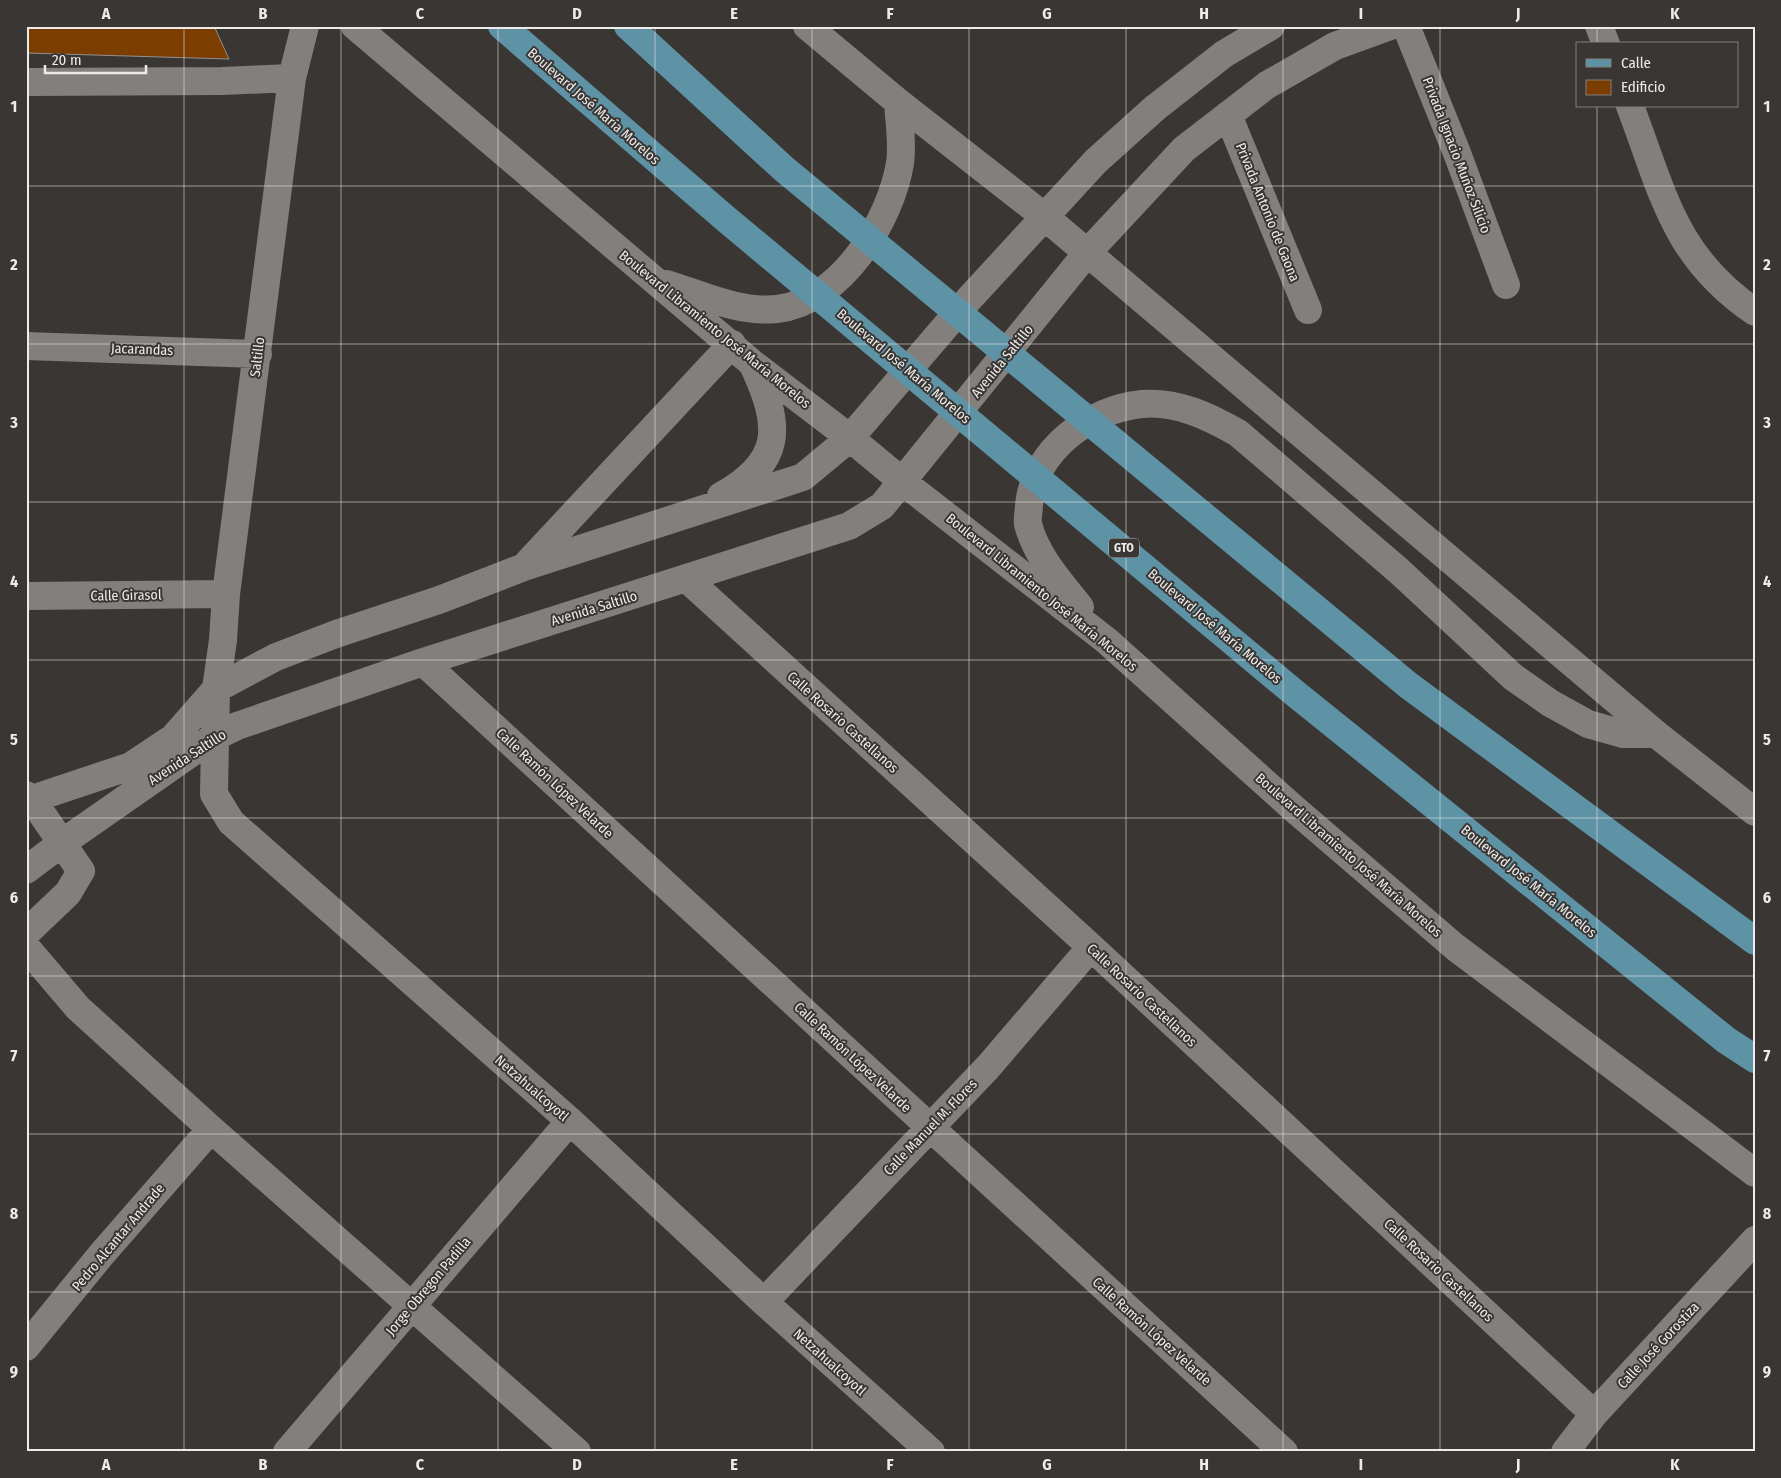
<svg xmlns="http://www.w3.org/2000/svg" width="1781" height="1478" font-family="'Fira Sans Condensed',sans-serif">
<style>
.building{fill:#7c3d01;stroke:#93908e}
.lines{fill:none;stroke-linecap:round;stroke-linejoin:round}
.minor{stroke:#827f7d;stroke-width:28}
.major{stroke:#5e93a6;stroke-width:28}
.grid{fill:none;stroke:#eeeceb;stroke-width:1;stroke-opacity:0.55}
.labels{text-anchor:middle;stroke-width:4;stroke-linejoin:round;paint-order:stroke}
.shield{fill:#393634;stroke:#b8b5b4;stroke-width:1}
.shield-label{font-size:12px;font-weight:bold;fill:#eeeceb}
.street-label{font-size:14px;fill:#eeeceb;stroke:#393634}
.neatline{fill:none;stroke:#eeeceb;stroke-width:2}
.grid-label{font-size:16px;text-anchor:middle;font-weight:bold;fill:#eeeceb}
</style>
<rect width="100%" height="100%" fill="#393634"/>
<path class="building" d="M26 26H214L229 59 26 53Z"/>
<g class="lines">
<path class="minor" d="M305 26 292 78 226 594 223 640 216 689 214 794 231 822 570 1121 764 1302 931 1452
M355 26 752 363 850 438 903 482 1107 641 1292 807 1455 947 1755 1173
M807 26 898 102 1045 217 1656 734 1755 812
M1406 26 1457 153 1506 285
M1599 26 1606 44
M26 82 222 81 292 78
M1630 106C1663 192 1673 256 1755 312
M1228 115 1308 310
M667 284C702 295 740 313 777 309 841 302 891 220 900 163 903 143 899 121 898 102
M26 346 258 354
M721 496C784 461 781 426 754 367
M525 566 732 344
M687 579 1091 947 1594 1414
M26 596 226 594
M1080 607C1060 582 1036 556 1028 524 1027 518 1029 511 1029 505 1034 451 1089 409 1142 404 1177 401 1208 416 1238 433L1399 571 1513 677 1550 703 1588 724 1623 734H1656
M423 662 1284 1452
M26 795 31 798 81 871 68 893 26 933
M26 801 131 766 173 738 216 689 276 657 336 634 439 600 524 567 803 477 850 438 969 299 1096 161 1155 108 1224 54 1271 26
M26 870 62 843 214 737 237 726 423 662 849 526 882 506 1087 253 1184 149 1267 85 1335 46 1390 26
M26 947 78 1008 211 1129 577 1452
M764 1302 988 1067 1091 947
M26 1347 101 1255 211 1129
M287 1452 570 1121
M1565 1452 1594 1414 1755 1240"/>
<path class="major" d="M502 26 726 219 1297 695 1726 1040 1755 1059
M628 26 784 169 1408 685 1755 941"/>
</g>
<path class="grid" d="M184 26V1452M341 26V1452M498 26V1452M655 26V1452M812 26V1452M969 26V1452M1126 26V1452M1283 26V1452M1440 26V1452M1597 26V44M1597 106V1452M26 186H1755M26 344H1755M26 502H1755M26 660H1755M26 818H1755M26 976H1755M26 1134H1755M26 1292H1755"/>
<g class="labels">
<rect class="shield" x="1109" y="538.5" width="30" height="19" rx="4"/>
<g class="shield-label">
<text x="1124" y="552">GTO</text>
</g>
<g class="street-label">
<text transform="translate(594 106) rotate(41)" y="5">Boulevard José María Morelos</text>
<text transform="translate(1457 155) rotate(69)" y="5">Privada Ignacio Muñoz Silicio</text>
<text transform="translate(1268 212) rotate(68)" y="5">Privada Antonio de Gaona</text>
<text transform="translate(715 329) rotate(39)" y="5">Boulevard Libramiento José María Morelos</text>
<text transform="translate(142 349) rotate(2)" y="5">Jacarandas</text>
<text transform="translate(257 357) rotate(-83)" y="5">Saltillo</text>
<text transform="translate(1002 361) rotate(-51)" y="5">Avenida Saltillo</text>
<text transform="translate(904 366) rotate(40)" y="5">Boulevard José María Morelos</text>
<text transform="translate(1042 592) rotate(39)" y="5">Boulevard Libramiento José María Morelos</text>
<text transform="translate(126 595) rotate(-1)" y="5">Calle Girasol</text>
<text transform="translate(594 608) rotate(-17)" y="5">Avenida Saltillo</text>
<text transform="translate(1215 626) rotate(40)" y="5">Boulevard José María Morelos</text>
<text transform="translate(843 722) rotate(42)" y="5">Calle Rosario Castellanos</text>
<text transform="translate(187 757) rotate(-33)" y="5">Avenida Saltillo</text>
<text transform="translate(555 783) rotate(43)" y="5">Calle Ramón López Velarde</text>
<text transform="translate(1349 855) rotate(41)" y="5">Boulevard Libramiento José María Morelos</text>
<text transform="translate(1529 881) rotate(39)" y="5">Boulevard José María Morelos</text>
<text transform="translate(1142 995) rotate(43)" y="5">Calle Rosario Castellanos</text>
<text transform="translate(853 1057) rotate(43)" y="5">Calle Ramón López Velarde</text>
<text transform="translate(532 1088) rotate(41)" y="5">Netzahualcoyotl</text>
<text transform="translate(930 1127) rotate(-46)" y="5">Calle Manuel M. Flores</text>
<text transform="translate(118 1237) rotate(-50)" y="5">Pedro Alcantar Andrade</text>
<text transform="translate(1439 1270) rotate(43)" y="5">Calle Rosario Castellanos</text>
<text transform="translate(428 1286) rotate(-50)" y="5">Jorge Obregon Padilla</text>
<text transform="translate(1152 1331) rotate(42)" y="5">Calle Ramón López Velarde</text>
<text transform="translate(1658 1345) rotate(-47)" y="5">Calle José Gorostiza</text>
<text transform="translate(830 1362) rotate(42)" y="5">Netzahualcoyotl</text>
</g>
</g>
<rect width="1781" height="1478" fill="none" stroke="#393634" stroke-width="55"/>
<rect x="1576" y="42" width="162" height="65" fill="#393634" stroke="#817f7d"/>
<rect x="1586" y="59" width="25" height="8" fill="#5e93a6" stroke="#817f7d"/>
<text x="1621" y="68" font-size="15" fill="#eeeceb">Calle</text>
<rect x="1586" y="80" width="25" height="15" fill="#7c3d01" stroke="#817f7d"/>
<text x="1621" y="92" font-size="15" fill="#eeeceb">Edificio</text>
<path d="M45 65v8h101v-8" fill="none" stroke="#eeeceb" stroke-width="2.5"/>
<text x="52" y="65" font-size="15" fill="#eeeceb" stroke="#393634" stroke-width="4" paint-order="stroke">20 m</text>
<rect x="28" y="28" width="1726" height="1422" class="neatline"/>
<g class="grid-label">
<text x="106" y="19">A</text>
<text x="263" y="19">B</text>
<text x="420" y="19">C</text>
<text x="577" y="19">D</text>
<text x="734" y="19">E</text>
<text x="890" y="19">F</text>
<text x="1047" y="19">G</text>
<text x="1204" y="19">H</text>
<text x="1361" y="19">I</text>
<text x="1518" y="19">J</text>
<text x="1675" y="19">K</text>
<text x="14" y="112">1</text>
<text x="1767" y="112">1</text>
<text x="14" y="270">2</text>
<text x="1767" y="270">2</text>
<text x="14" y="428">3</text>
<text x="1767" y="428">3</text>
<text x="14" y="587">4</text>
<text x="1767" y="587">4</text>
<text x="14" y="745">5</text>
<text x="1767" y="745">5</text>
<text x="14" y="903">6</text>
<text x="1767" y="903">6</text>
<text x="14" y="1061">7</text>
<text x="1767" y="1061">7</text>
<text x="14" y="1219">8</text>
<text x="1767" y="1219">8</text>
<text x="14" y="1377">9</text>
<text x="1767" y="1377">9</text>
<text x="106" y="1470">A</text>
<text x="263" y="1470">B</text>
<text x="420" y="1470">C</text>
<text x="577" y="1470">D</text>
<text x="734" y="1470">E</text>
<text x="890" y="1470">F</text>
<text x="1047" y="1470">G</text>
<text x="1204" y="1470">H</text>
<text x="1361" y="1470">I</text>
<text x="1518" y="1470">J</text>
<text x="1675" y="1470">K</text>
</g>
</svg>
